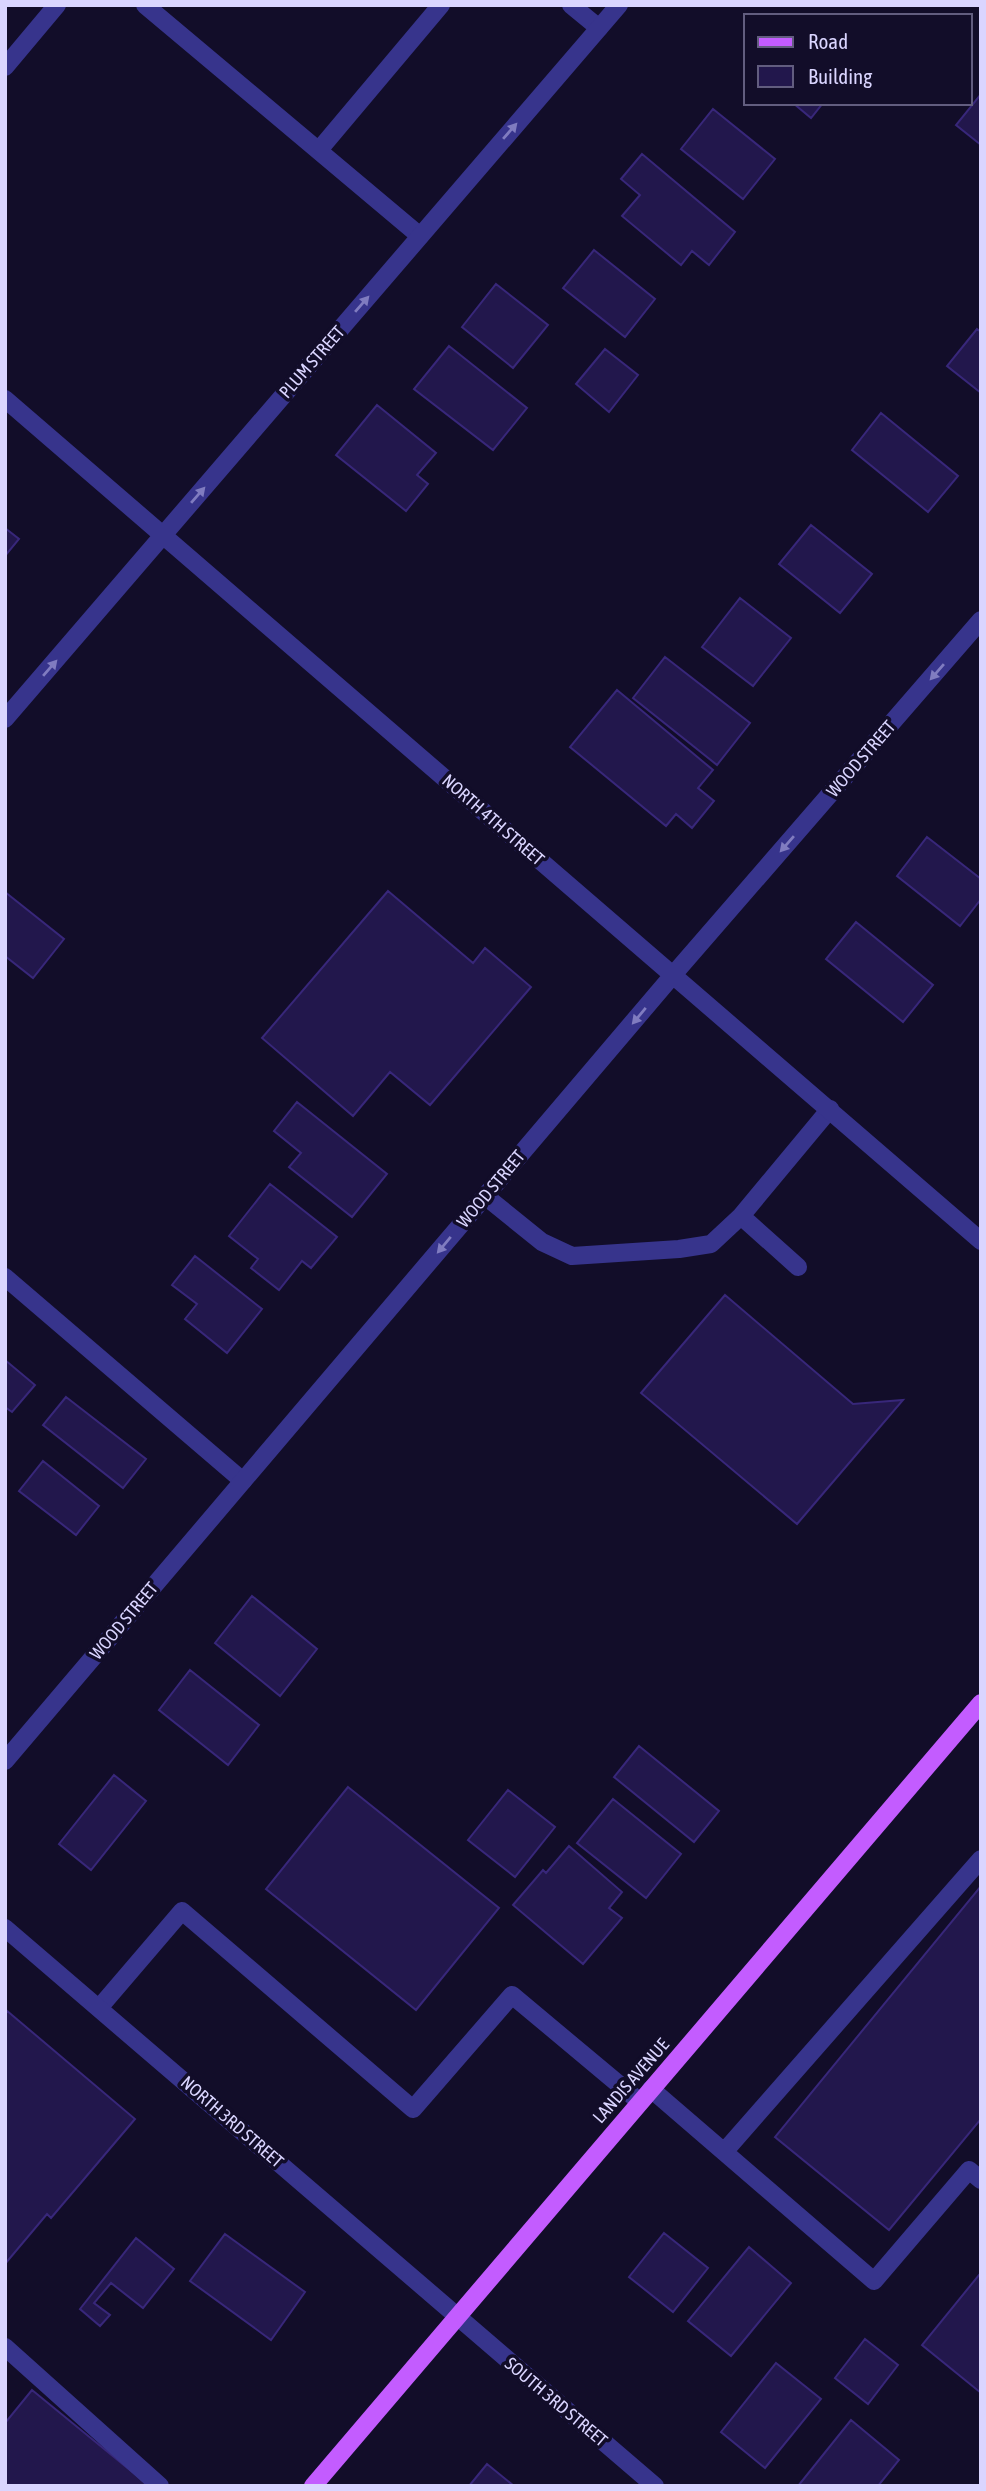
<svg xmlns="http://www.w3.org/2000/svg" width="986" height="2491" font-family="'Asap Condensed',sans-serif">
<style>
.building{fill:#22174c;stroke:#38277a;stroke-width:2}
.lines{fill:none;stroke-linecap:round;stroke-linejoin:round}
.service{stroke:#37348c;stroke-width:18}
.minor{stroke:#37348c;stroke-width:18}
.primary{stroke:#c35cff;stroke-width:18}
.oneway{fill:#807cc0}
.labels{text-anchor:middle;stroke-width:7;stroke-linejoin:round;paint-order:stroke}
.street-label{font-size:18px;fill:#dad5ff;stroke:#120d29}
</style>
<rect width="100%" height="100%" fill="#120d29"/>
<path class="building" d="M981 94V145L956 125Z
M793 103H823L811 118Z
M713 109 775 159 743 199 681 149Z
M642 154 735 232 709 265 692 251 681 265 622 216 640 195 621 179Z
M594 250 655 299 625 337 563 288Z
M496 284 548 325 513 368 462 327Z
M977 329 981 332V393L947 366Z
M449 346 527 408 493 450 414 389Z
M605 349 638 375 609 412 576 384Z
M377 405 436 453 417 475 428 484 406 511 336 455Z
M881 413 958 476 928 512 852 450Z
M811 525 872 574 840 613 779 564Z
M5 528 19 539 5 556Z
M740 598 791 638 753 686 702 647Z
M665 657 750 723 717 765 633 698Z
M617 690 713 770 698 788 714 801 692 828 676 814 666 826 570 747Z
M927 837 981 879V899L960 926 897 876Z
M388 891 473 963 485 948 531 987 430 1105 390 1072 353 1116 262 1038Z
M5 892 64 939 33 978 5 956Z
M856 922 933 985 903 1022 826 959Z
M297 1102 387 1174 352 1217 289 1167 301 1153 274 1131Z
M270 1184 337 1237 311 1268 302 1261 279 1290 251 1268 258 1259 229 1236Z
M195 1256 262 1309 227 1353 185 1319 197 1304 172 1285Z
M725 1295 853 1404 903 1400 797 1524 641 1393Z
M5 1360 35 1385 12 1412 5 1407Z
M66 1397 146 1459 123 1488 43 1425Z
M43 1461 99 1506 76 1535 19 1491Z
M252 1596 317 1649 280 1696 215 1643Z
M190 1670 259 1725 228 1765 159 1710Z
M639 1746 719 1811 694 1842 614 1777Z
M114 1775 146 1801 91 1870 59 1844Z
M348 1787 499 1908 416 2010 266 1889Z
M508 1790 555 1827 515 1877 468 1840Z
M613 1799 681 1854 646 1898 577 1843Z
M569 1846 622 1892 609 1908 622 1918 583 1964 513 1905 543 1870 546 1873Z
M981 1886V2119L889 2230 775 2137Z
M6 2010 135 2119 51 2218 47 2214 5 2264Z
M664 2233 708 2268 673 2312 629 2277Z
M225 2234 305 2292 271 2340 190 2281Z
M136 2238 174 2269 143 2308 111 2283 94 2303 110 2315 100 2326 80 2309Z
M749 2247 791 2283 731 2356 688 2321Z
M979 2275 981 2276V2393L922 2345Z
M865 2339 898 2365 868 2404 835 2378Z
M776 2363 821 2399 765 2468 721 2432Z
M32 2390 147 2484 145 2486H5V2423Z
M851 2420 899 2460 878 2486H798Z
M487 2464 514 2486H469Z"/>
<g class="lines">
<path class="service" d="M145 5 420 236
M571 5 599 28
M5 67 57 5
M319 150 441 5
M485 1196 542 1242 572 1256 679 1249 711 1244 741 1216 830 1109
M741 1216 798 1267
M5 1277 243 1481
M99 2008 182 1911 413 2109 512 1995 640 2102
M651 2089 874 2281 969 2170 981 2180
M724 2152 981 1859
M5 2347 160 2486"/>
<path class="minor" d="M5 399 981 1241
M5 719 619 5
M5 1761 673 975 981 620
M5 1928 655 2486"/>
<path class="primary" d="M313 2486 981 1703"/>
</g>
<defs><path id="oneway-solid" d="M-6-.8H1V-3.2L6.5 0L1 3.2V.8H-6Z" transform="scale(1.75)"/></defs>
<g class="oneway">
<use href="#oneway-solid" transform="translate(510 131) rotate(-49)"/>
<use href="#oneway-solid" transform="translate(362 304) rotate(-49)"/>
<use href="#oneway-solid" transform="translate(198 495) rotate(-49)"/>
<use href="#oneway-solid" transform="translate(50 668) rotate(-49)"/>
<use href="#oneway-solid" transform="translate(937 672) rotate(131)"/>
<use href="#oneway-solid" transform="translate(787 844) rotate(131)"/>
<use href="#oneway-solid" transform="translate(639 1016) rotate(130)"/>
<use href="#oneway-solid" transform="translate(444 1245) rotate(130)"/>
</g>
<g class="labels">
<g class="street-label">
<text transform="translate(312 362) rotate(-49)" y="6">PLUM STREET</text>
<text transform="translate(861 759) rotate(-49)" y="6">WOOD STREET</text>
<text transform="translate(493 820) rotate(41)" y="6">NORTH 4TH STREET</text>
<text transform="translate(491 1189) rotate(-50)" y="6">WOOD STREET</text>
<text transform="translate(124 1621) rotate(-50)" y="6">WOOD STREET</text>
<text transform="translate(631 2081) rotate(-49)" y="6">LANDIS AVENUE</text>
<text transform="translate(232 2122) rotate(41)" y="6">NORTH 3RD STREET</text>
<text transform="translate(556 2402) rotate(40)" y="6">SOUTH 3RD STREET</text>
</g>
</g>
<rect width="986" height="2491" fill="none" stroke="#dad5ff" stroke-width="14"/>
<rect x="744" y="14" width="228" height="91" fill="#120d29" stroke="#625d7f" stroke-width="2"/>
<rect x="758" y="37" width="35" height="10" fill="#c35cff" stroke="#625d7f" stroke-width="2"/>
<text x="808" y="49" font-size="21" fill="#dad5ff">Road</text>
<rect x="758" y="66" width="35" height="21" fill="#22174c" stroke="#625d7f" stroke-width="2"/>
<text x="808" y="84" font-size="21" fill="#dad5ff">Building</text>
</svg>
